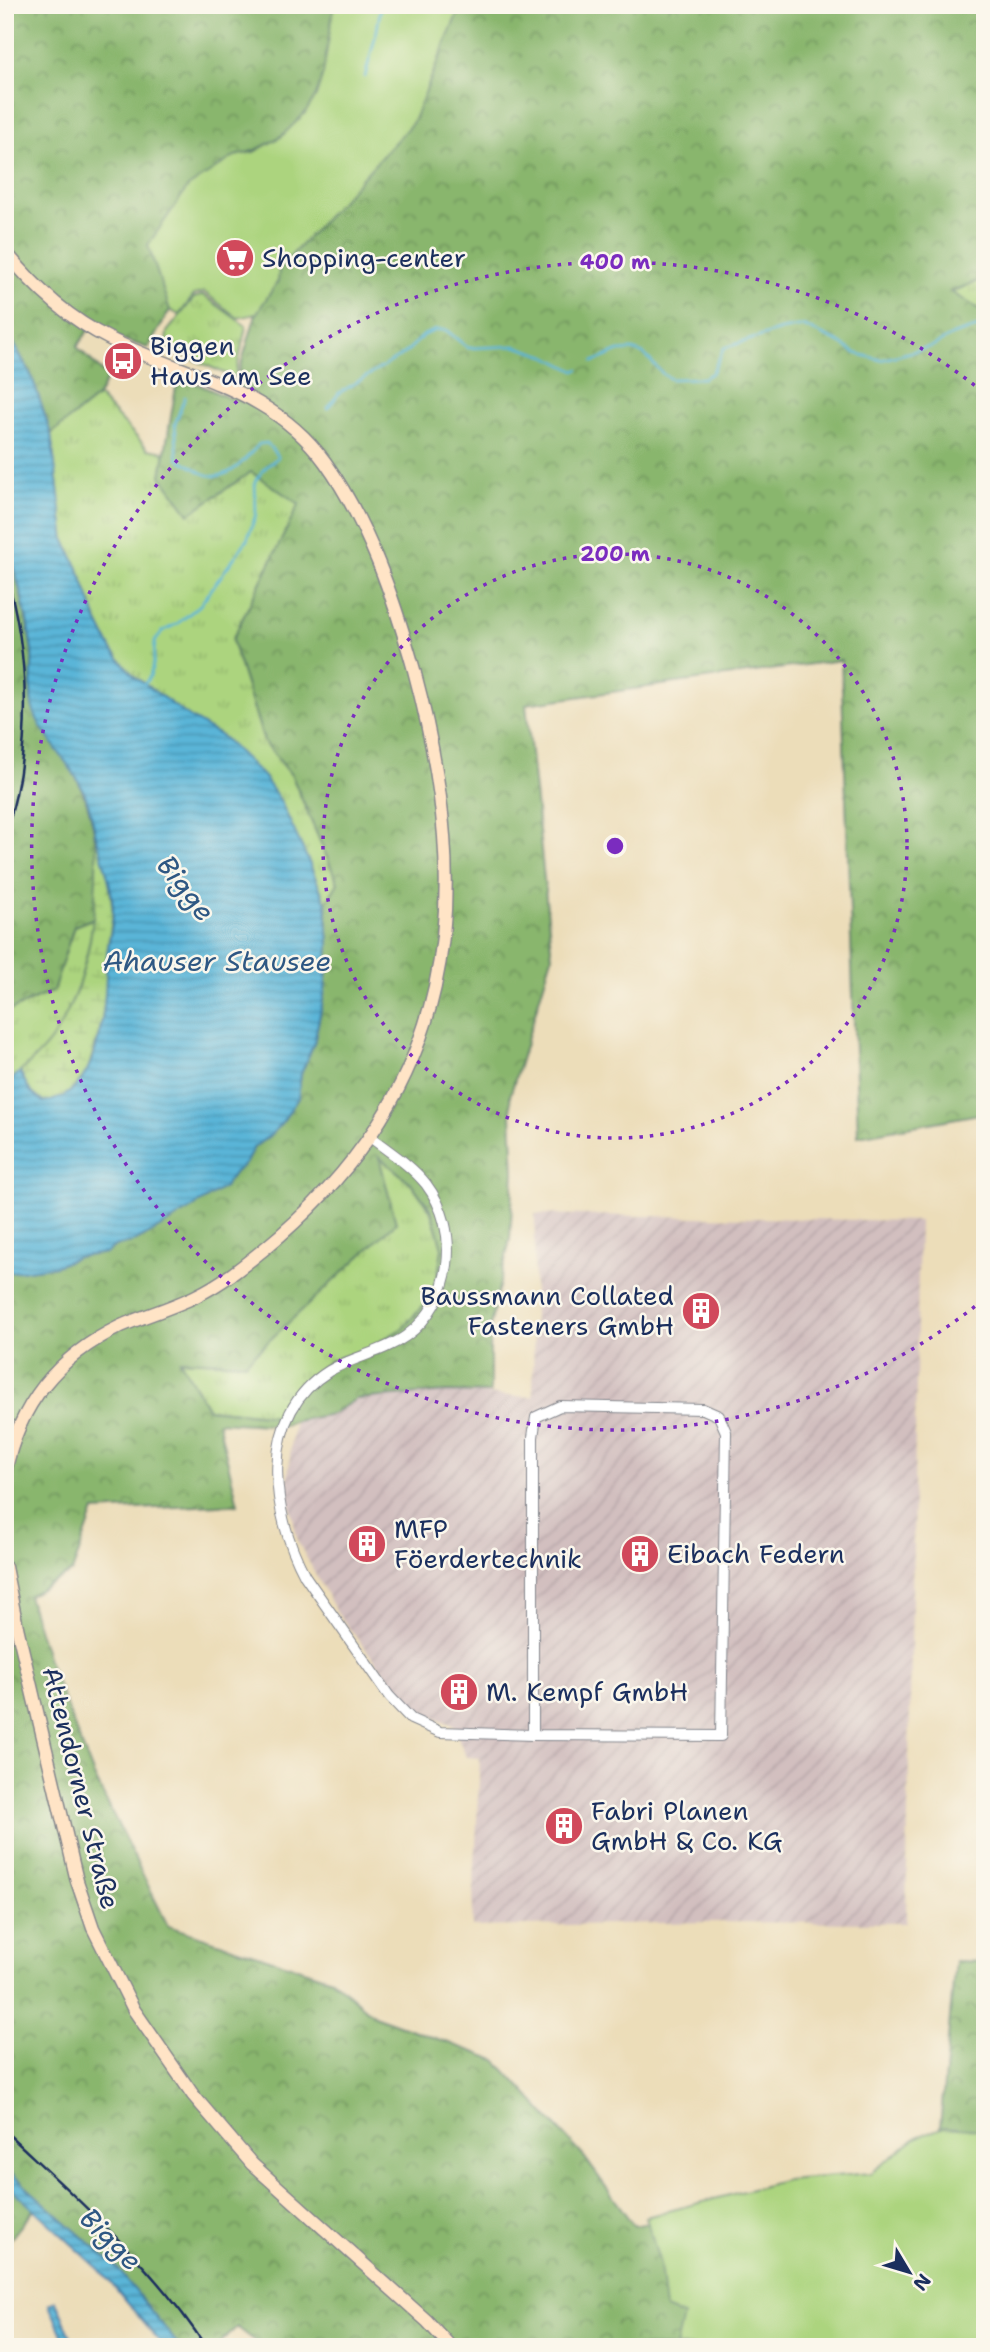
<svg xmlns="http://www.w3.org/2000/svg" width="990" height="2352" font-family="'Shantell Sans',sans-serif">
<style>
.industrial{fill:url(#industrial-furrows)}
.grass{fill:url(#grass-tufts);stroke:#64826e;stroke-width:2}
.forest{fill:url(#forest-crowns);stroke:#527266;stroke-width:2;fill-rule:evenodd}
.wetland{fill:url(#wetland-marsh);stroke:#64826e;stroke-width:2}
.green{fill:#acd47e;stroke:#64826e;stroke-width:2}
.water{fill:url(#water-rules);stroke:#3a729b;stroke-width:2}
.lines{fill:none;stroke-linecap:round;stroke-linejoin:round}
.stream{stroke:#5ab5d8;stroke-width:2.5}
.street-casing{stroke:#84868c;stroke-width:12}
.secondary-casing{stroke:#84868c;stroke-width:15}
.street{stroke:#fff;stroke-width:10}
.secondary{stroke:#ffe4c6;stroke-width:12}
.rail{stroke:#1b2f5e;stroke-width:2.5}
.ring{fill:none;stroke:#7b2cbf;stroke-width:3.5;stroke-dasharray:3.5 7}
.labels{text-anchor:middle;stroke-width:5;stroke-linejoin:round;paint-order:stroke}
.poi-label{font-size:26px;fill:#1b2f5e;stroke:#fbf7ec;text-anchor:start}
.street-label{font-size:26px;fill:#1b2f5e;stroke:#fbf7ec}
.water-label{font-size:28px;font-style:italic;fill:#2e5783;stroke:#fbf7ec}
.centre{fill:#7b2cbf;stroke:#fbf7ec;stroke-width:3.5}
.ring-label{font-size:21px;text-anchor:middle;font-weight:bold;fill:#7b2cbf;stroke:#fbf7ec;stroke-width:5;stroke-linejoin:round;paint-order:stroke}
</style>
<defs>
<pattern id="industrial-furrows" width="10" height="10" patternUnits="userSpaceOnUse" patternTransform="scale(1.75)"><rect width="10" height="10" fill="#d2bfbf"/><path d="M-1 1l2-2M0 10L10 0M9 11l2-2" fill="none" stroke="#b4a4a7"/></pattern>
<pattern id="grass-tufts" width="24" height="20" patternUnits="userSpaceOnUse" patternTransform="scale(1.75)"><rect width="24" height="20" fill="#acd47e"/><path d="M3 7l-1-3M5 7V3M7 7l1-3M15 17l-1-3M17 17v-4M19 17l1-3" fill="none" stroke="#93b66f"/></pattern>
<pattern id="forest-crowns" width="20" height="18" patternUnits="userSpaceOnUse" patternTransform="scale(1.75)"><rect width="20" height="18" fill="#89b66d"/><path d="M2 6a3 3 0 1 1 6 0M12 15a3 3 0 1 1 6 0" fill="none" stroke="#6f945d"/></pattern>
<pattern id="wetland-marsh" width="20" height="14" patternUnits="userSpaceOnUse" patternTransform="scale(1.75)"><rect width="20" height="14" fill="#acd47e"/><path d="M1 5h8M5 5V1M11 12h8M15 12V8" fill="none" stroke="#93b66f"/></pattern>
<pattern id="water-rules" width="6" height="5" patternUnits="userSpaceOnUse" patternTransform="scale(1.75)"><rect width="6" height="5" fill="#5ab5d8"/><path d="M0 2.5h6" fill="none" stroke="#4a94b2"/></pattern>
</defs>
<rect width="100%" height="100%" fill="#fbf7ec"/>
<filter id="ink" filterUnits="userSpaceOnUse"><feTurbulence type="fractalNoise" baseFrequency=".0143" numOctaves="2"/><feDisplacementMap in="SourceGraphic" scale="14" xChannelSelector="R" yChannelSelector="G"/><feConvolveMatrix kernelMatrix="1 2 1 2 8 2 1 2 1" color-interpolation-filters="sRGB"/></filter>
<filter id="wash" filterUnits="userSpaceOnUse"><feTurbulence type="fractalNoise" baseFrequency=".00686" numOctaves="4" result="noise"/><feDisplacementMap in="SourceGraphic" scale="28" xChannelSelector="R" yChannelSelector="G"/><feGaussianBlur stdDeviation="1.57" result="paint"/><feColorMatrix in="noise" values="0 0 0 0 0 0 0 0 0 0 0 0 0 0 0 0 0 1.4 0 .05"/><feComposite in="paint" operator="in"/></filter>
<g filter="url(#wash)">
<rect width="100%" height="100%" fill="#ecddb9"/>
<path class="industrial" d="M535 1214 919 1221 906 1923 707 1922 472 1927 480 1758 466 1757 453 1725 413 1708 337 1613 298 1542 287 1489 292 1435 295 1421 332 1414 356 1399 446 1392 533 1397Z"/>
<path class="grass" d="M985 278V313L951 292Z
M203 295 246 326 235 378 166 347 167 332 194 298Z
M98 396 148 449 165 452 161 476 251 472 300 504 232 640 264 741 292 776 338 883 326 903 308 860 223 737 191 718 134 676 112 650 96 618 81 575 65 541 51 434Z
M94 918C87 959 77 1005 52 1039 39 1057 22 1071 5 1085V1010H11L52 991 74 926Z
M378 1156 411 1183 430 1210 443 1248 436 1282 424 1305 403 1328 368 1349 330 1361 298 1385 277 1416 208 1409 179 1360 245 1363Z"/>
<path class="forest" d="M5 5H334C330 32 328 72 316 96 300 128 268 149 235 156L148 245 170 310 148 348 116 337 94 322 77 347 108 377 98 396 51 434 32 377 5 327Z
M461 5H976L985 7V278L951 292 985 313V1113L858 1136 841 660 526 704 552 957 510 1096 514 1172 510 1239 490 1326V1393L446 1392 356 1399 332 1414 295 1421 284 1426 218 1422 238 1504 94 1511 72 1572 28 1596 48 1660 94 1776 168 1926 331 1979 374 2016 496 2060 585 2158 634 2226 890 2174 940 2128 955 1961 985 1962V2347H263L237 2327 215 2347H180L117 2268 5 2168V1273L56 1266 77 1257 106 1253 115 1246 136 1241 172 1221 224 1187 235 1172 245 1164 254 1147 272 1134 283 1121 298 1098 301 1074 314 1043 325 990 329 945 326 903 338 883 292 776 264 741 232 640 299 504 251 472 189 514 161 476 178 375 231 399 256 314 278 281 279 269 413 122ZM379 1157 411 1183 431 1210 442 1248 437 1282 424 1305 403 1328 368 1349 330 1361 298 1385 277 1416 208 1409 180 1360 245 1363 396 1223Z
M5 542C17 573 27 618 32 651 34 669 27 693 34 710 42 732 60 748 71 768 100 818 99 862 94 918L74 926 53 991 11 1010H5V664L9 669 5 640Z
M5 2183 34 2209 5 2246Z"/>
<path class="wetland" d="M96 836 108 872 113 913 107 953V984L101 1026 86 1076 67 1095 56 1101 43 1102 30 1091 20 1072C31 1062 44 1051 53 1037 92 977 98 906 96 836Z"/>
<path class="green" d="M334 5H461L413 122 279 269 278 281 256 314 238 318 204 292 194 295 179 315 170 310 148 245 188 187 235 156 254 152 281 137 305 113 316 96 323 74Z
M944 2127 985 2130V2347H676L683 2316 665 2309 660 2264 646 2217 786 2180 871 2173 917 2137Z"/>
<path class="water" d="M5 327 32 377 51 434 65 541 81 575 96 618 112 650 134 676 191 718 223 737 263 776 280 800 308 860 326 903 329 945 325 990 314 1043 301 1074 298 1098 283 1121 272 1134 254 1147 245 1164 235 1172 224 1187 172 1221 136 1241 115 1246 106 1253 77 1257 56 1266 5 1273V1085L20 1072 30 1091 43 1102C104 1097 105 1001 107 955 108 941 113 927 113 913 113 887 103 861 96 836 93 824 91 811 87 800 76 766 44 742 33 709 28 693 34 668 32 650 27 614 18 576 5 542Z
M5 2168 117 2268 180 2347H164L100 2270 5 2183Z
M56 2301 74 2344H77L78 2347H67L49 2304Z"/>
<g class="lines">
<path class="stream" d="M365 77 377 30 381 5
M593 362 619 351 632 350 644 354 664 375 671 379 703 378 712 373 724 348 781 330 803 326 840 343 855 353 881 360 933 346 953 335 985 325
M328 408 339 393 404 354 424 335 436 330H446L468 348 515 346 546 356 575 371 579 369
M144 685 150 676 153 664 155 641 163 631 177 624 200 605 247 540 256 514 255 481 265 468 278 457 267 443 259 444C246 459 226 485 203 473 195 469 188 463 178 459L175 424 185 397"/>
</g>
</g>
<g filter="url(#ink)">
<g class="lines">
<g class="street-casing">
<path id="street" d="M369 1136C388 1151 411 1165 426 1184 461 1230 454 1301 406 1336 382 1353 354 1356 329 1371 257 1416 271 1512 305 1576L389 1696 411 1719 440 1732 533 1735
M560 1406 703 1409 719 1416 726 1432 721 1736 533 1735V1437L536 1417Z"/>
</g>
<g class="secondary-casing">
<path id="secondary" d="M5 251C34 287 69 319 110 339 187 378 271 387 325 462 368 522 394 599 414 670 476 901 458 1091 263 1250 242 1267 221 1284 196 1296 172 1308 146 1315 121 1326 58 1356 19 1403 5 1473
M5 1567 17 1627 77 1881 93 1928 134 2010 193 2095 252 2164 427 2321 451 2347"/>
</g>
<use href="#street" class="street"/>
<use href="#secondary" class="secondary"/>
<path class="rail" d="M5 570C30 655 33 750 5 835
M5 2131C77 2199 152 2264 206 2347"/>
</g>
</g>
<g class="ring">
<circle cx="615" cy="846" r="292"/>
<path d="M983 1300A584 584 0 1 1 983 392"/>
</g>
<defs>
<g id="supermarket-disc" transform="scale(2.0125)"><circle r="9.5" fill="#d1495b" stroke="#fbf7ec"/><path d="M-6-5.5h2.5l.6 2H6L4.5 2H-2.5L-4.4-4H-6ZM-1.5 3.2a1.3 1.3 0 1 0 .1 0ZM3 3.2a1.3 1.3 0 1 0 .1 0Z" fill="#fff"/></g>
<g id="bus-disc" transform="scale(2.0125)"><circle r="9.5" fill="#d1495b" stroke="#fbf7ec"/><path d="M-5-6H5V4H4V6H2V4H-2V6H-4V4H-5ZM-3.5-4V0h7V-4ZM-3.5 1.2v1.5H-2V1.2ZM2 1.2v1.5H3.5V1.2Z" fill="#fff"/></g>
<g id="building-disc" transform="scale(2.0125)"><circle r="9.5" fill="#d1495b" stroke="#fbf7ec"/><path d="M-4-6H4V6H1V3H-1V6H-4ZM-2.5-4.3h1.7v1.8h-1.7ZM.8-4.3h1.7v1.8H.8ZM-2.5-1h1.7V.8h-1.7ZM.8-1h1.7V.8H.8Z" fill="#fff"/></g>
</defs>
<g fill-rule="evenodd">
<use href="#supermarket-disc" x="235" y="258"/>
<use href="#bus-disc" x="123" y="361"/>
<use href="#building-disc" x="701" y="1311"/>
<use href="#building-disc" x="367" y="1544"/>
<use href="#building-disc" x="640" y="1554"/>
<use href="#building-disc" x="459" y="1692"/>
<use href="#building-disc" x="564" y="1826"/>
</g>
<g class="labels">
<g class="poi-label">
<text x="262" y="267">Shopping-center</text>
<text x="150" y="355">Biggen<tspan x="150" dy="30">Haus am See</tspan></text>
<text x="674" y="1305" text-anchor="end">Baussmann Collated<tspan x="674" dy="30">Fasteners GmbH</tspan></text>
<text x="394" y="1538">MFP<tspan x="394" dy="30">Föerdertechnik</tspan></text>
<text x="667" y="1563">Eibach Federn</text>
<text x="486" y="1701">M. Kempf GmbH</text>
<text x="591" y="1820">Fabri Planen<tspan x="591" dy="30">GmbH &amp; Co. KG</tspan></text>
</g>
<g class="street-label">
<text transform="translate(81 1788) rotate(76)" y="9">Attendorner Straße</text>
</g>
<g class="water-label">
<text transform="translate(186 888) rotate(52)" y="10">Bigge</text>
<text x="217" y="971">Ahauser Stausee</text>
<text transform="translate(111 2239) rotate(45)" y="10">Bigge</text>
</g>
</g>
<circle cx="615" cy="846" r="10" class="centre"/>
<g class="ring-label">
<text x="615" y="269">400 m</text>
<text x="615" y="561">200 m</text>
</g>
<rect width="990" height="2352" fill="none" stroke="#fbf7ec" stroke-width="28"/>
<g transform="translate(909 2272) rotate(128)" stroke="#fbf7ec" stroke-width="5" paint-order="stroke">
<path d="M0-5L12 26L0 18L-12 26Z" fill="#1b2f5e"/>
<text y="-10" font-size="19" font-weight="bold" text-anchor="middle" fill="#1b2f5e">N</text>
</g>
</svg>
